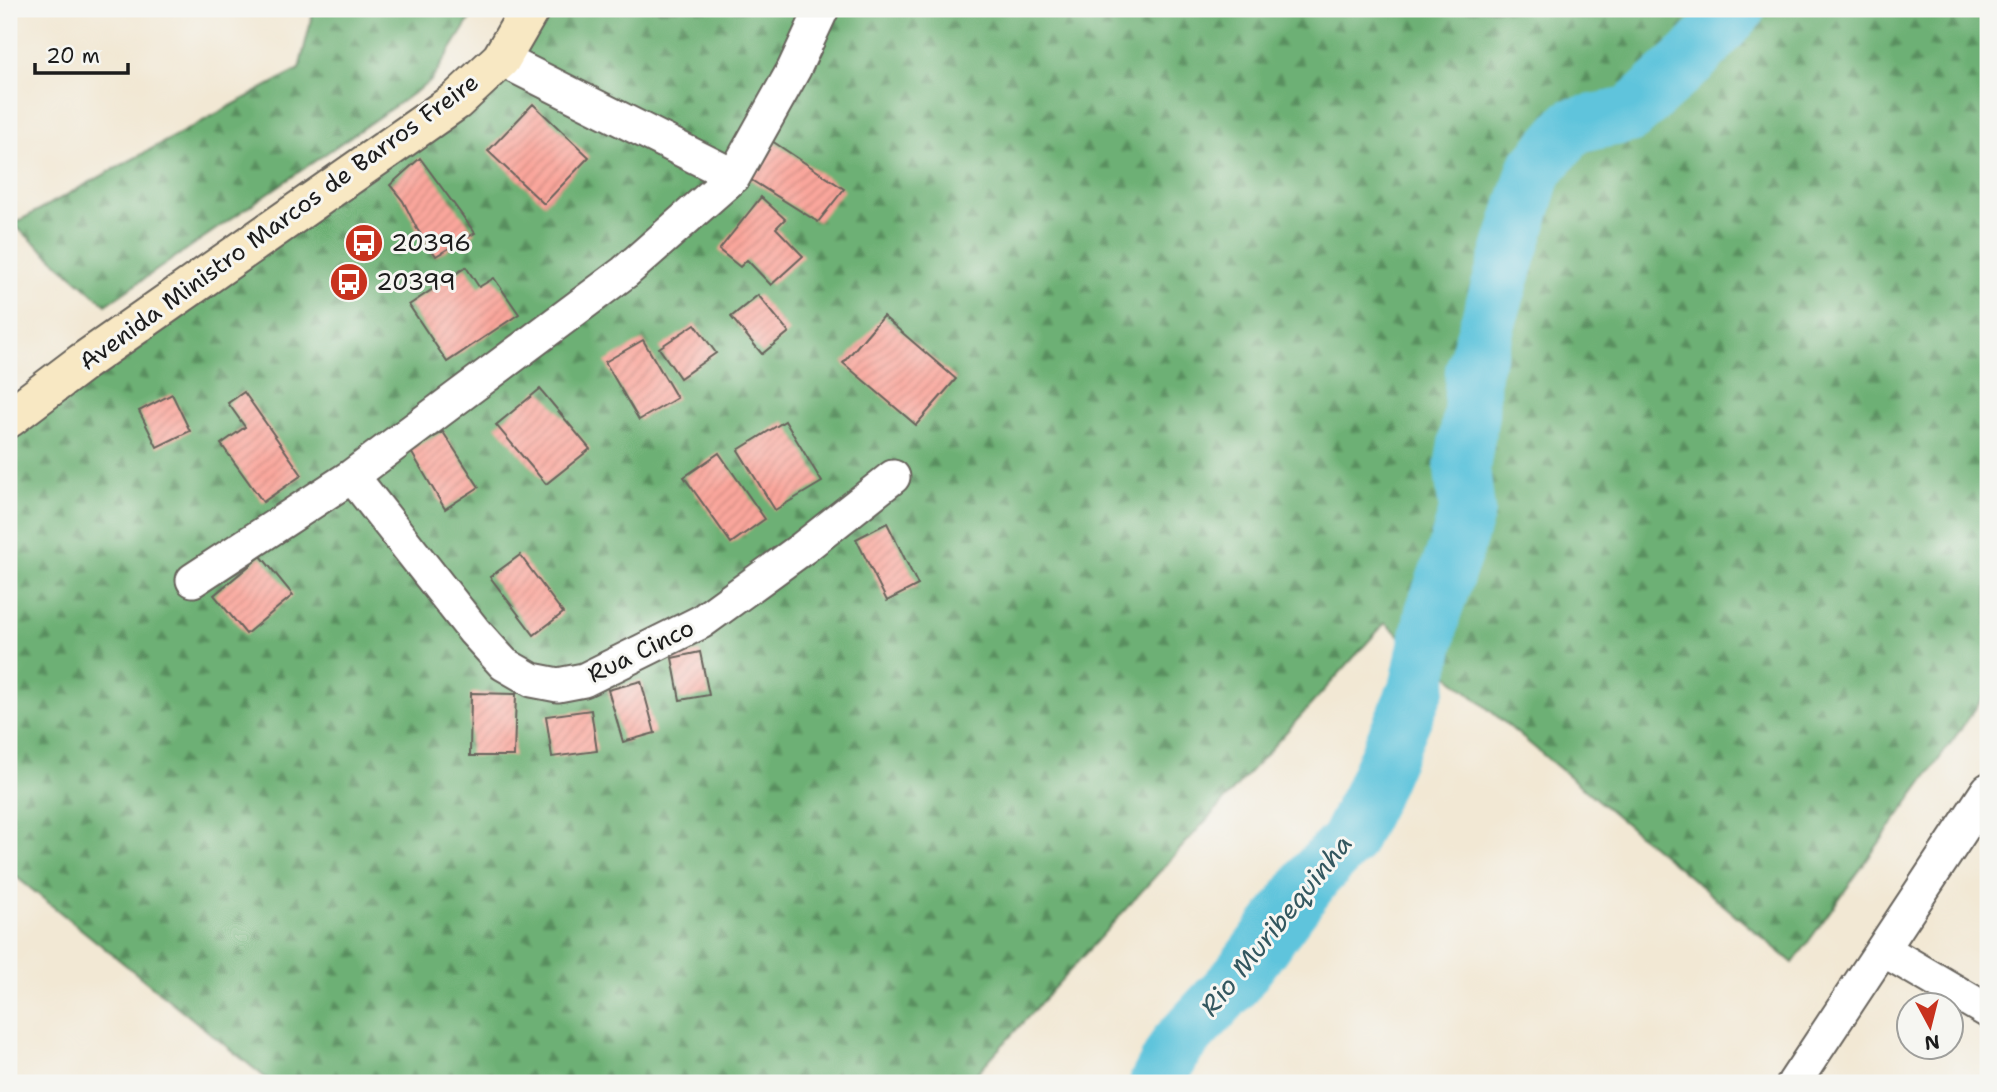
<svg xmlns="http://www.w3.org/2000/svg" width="1997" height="1092" font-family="'Shantell Sans',sans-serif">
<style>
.forest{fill:url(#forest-firs);stroke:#446648;stroke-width:2}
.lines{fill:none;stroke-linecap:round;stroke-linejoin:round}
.river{stroke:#5ec4dc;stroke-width:56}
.building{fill:url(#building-hatch)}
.street-casing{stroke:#67635c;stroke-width:37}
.secondary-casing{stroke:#67635c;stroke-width:42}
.street{stroke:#fff;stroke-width:33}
.secondary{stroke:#f8e8c3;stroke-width:38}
.labels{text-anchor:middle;stroke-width:6;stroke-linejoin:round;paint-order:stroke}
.street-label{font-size:24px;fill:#1c1c1c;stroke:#f6f6f2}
.poi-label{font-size:24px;fill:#1c1c1c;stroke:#f6f6f2;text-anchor:start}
.water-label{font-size:26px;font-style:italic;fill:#33575f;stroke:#f6f6f2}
</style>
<defs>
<pattern id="forest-firs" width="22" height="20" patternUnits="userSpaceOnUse" patternTransform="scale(1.75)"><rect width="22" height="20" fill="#6db074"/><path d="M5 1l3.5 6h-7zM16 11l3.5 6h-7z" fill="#598e5e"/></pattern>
<pattern id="building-hatch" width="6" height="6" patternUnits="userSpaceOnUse" patternTransform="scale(1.75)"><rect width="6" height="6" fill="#faa69b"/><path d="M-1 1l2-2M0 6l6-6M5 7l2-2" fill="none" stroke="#d68e85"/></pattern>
</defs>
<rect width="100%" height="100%" fill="#f6f6f2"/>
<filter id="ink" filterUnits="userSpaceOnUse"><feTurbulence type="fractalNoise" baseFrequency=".0143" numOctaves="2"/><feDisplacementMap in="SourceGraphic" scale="14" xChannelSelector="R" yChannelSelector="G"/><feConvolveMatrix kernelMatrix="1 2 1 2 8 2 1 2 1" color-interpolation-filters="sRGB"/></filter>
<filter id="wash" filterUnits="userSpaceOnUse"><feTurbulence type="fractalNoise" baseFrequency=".00686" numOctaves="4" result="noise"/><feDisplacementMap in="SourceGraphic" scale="28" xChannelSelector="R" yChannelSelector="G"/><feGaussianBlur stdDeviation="1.57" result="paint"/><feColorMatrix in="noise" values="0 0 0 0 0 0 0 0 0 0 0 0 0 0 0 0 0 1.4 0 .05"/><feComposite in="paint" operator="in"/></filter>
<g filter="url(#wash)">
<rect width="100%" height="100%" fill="#f2e8d4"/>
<path class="forest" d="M314 9H476L431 81 106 305 13 224 299 69Z
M530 9H1988V691L1793 963 1385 623 968 1083H272L9 871V418L501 59Z"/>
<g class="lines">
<path class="river" d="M1157 1083 1177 1045 1235 982 1315 875 1347 842 1370 796 1418 685 1433 612 1455 551 1467 511 1462 468 1471 414 1473 371 1535 170 1573 126 1629 115 1693 57 1737 9"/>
</g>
<g id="blocks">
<path class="building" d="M533 104 589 157 544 204 488 151Z
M772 141 844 189 818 222 748 178Z
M420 158 475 233 436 256 417 229 403 201 390 185Z
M761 197 785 219 776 228 803 256 771 285 747 260 740 267 719 250Z
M466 267 479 287 494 278 519 314 447 362 409 305Z
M758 295 789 332 762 354 731 317Z
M883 316 956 379 916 425 843 363Z
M695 324 716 353 680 378 659 348Z
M643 340 677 398 639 420 605 362Z
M540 389 590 449 546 484 496 425Z
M244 392 302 475 263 502 221 444 245 427 228 403Z
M172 394 190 431 157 447 139 411Z
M785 421 822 482 775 510 738 450Z
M443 432 479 487 445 509 410 450Z
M719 453 765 519 731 543 684 477Z
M887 523 918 585 887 601 856 539Z
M520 555 563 613 534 635 490 577Z
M261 556 293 595 246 634 214 595Z
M700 652 709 695 680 700 672 658Z
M641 681 655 733 623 742 608 690Z
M471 693 516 694 514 756H470Z
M591 710 597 751 552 757 546 716Z"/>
</g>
</g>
<g filter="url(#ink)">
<use href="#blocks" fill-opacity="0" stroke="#67635c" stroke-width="2"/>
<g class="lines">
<g class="street-casing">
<path id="street" d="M501 59 734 176
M352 476 474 631 504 664 532 680 558 685 584 680 701 622 803 548 893 477
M193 580 352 476 494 370 625 272 734 176 794 69 822 9
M1884 950 1988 1011
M1794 1083 1988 790"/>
</g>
<g class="secondary-casing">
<path id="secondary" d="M9 418 83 362 456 101 501 59 530 9"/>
</g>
<use href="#street" class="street"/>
<use href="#secondary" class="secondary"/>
</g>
</g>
<defs>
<g id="bus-disc" transform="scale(2.0125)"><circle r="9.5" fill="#c8321e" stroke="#f6f6f2"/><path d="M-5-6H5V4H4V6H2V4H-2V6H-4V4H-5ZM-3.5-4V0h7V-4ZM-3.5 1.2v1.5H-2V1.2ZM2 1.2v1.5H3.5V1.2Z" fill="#fff"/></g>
</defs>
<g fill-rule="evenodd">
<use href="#bus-disc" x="364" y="243"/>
<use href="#bus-disc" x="349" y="282"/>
</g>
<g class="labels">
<g class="street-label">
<text transform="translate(279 222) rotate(-36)" y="8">Avenida Ministro Marcos de Barros Freire</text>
<text transform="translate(641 651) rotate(-26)" y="8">Rua Cinco</text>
</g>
<g class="poi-label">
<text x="391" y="251">20396</text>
<text x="376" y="290">20399</text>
</g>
<g class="water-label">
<text transform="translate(1276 925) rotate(-51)" y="9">Rio Muribequinha</text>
</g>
</g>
<rect width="1997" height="1092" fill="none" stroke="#f6f6f2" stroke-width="35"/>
<g transform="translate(1930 1026) rotate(173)"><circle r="33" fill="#f6f6f2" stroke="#9f9f9c" stroke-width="2"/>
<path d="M0-5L12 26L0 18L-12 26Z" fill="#c8321e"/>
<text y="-10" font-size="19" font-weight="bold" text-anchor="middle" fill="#1c1c1c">N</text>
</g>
<path d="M35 63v10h93v-10" fill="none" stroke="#1c1c1c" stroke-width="3.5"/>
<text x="46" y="63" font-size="21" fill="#1c1c1c" stroke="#f6f6f2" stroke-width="5" paint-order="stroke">20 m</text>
</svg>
